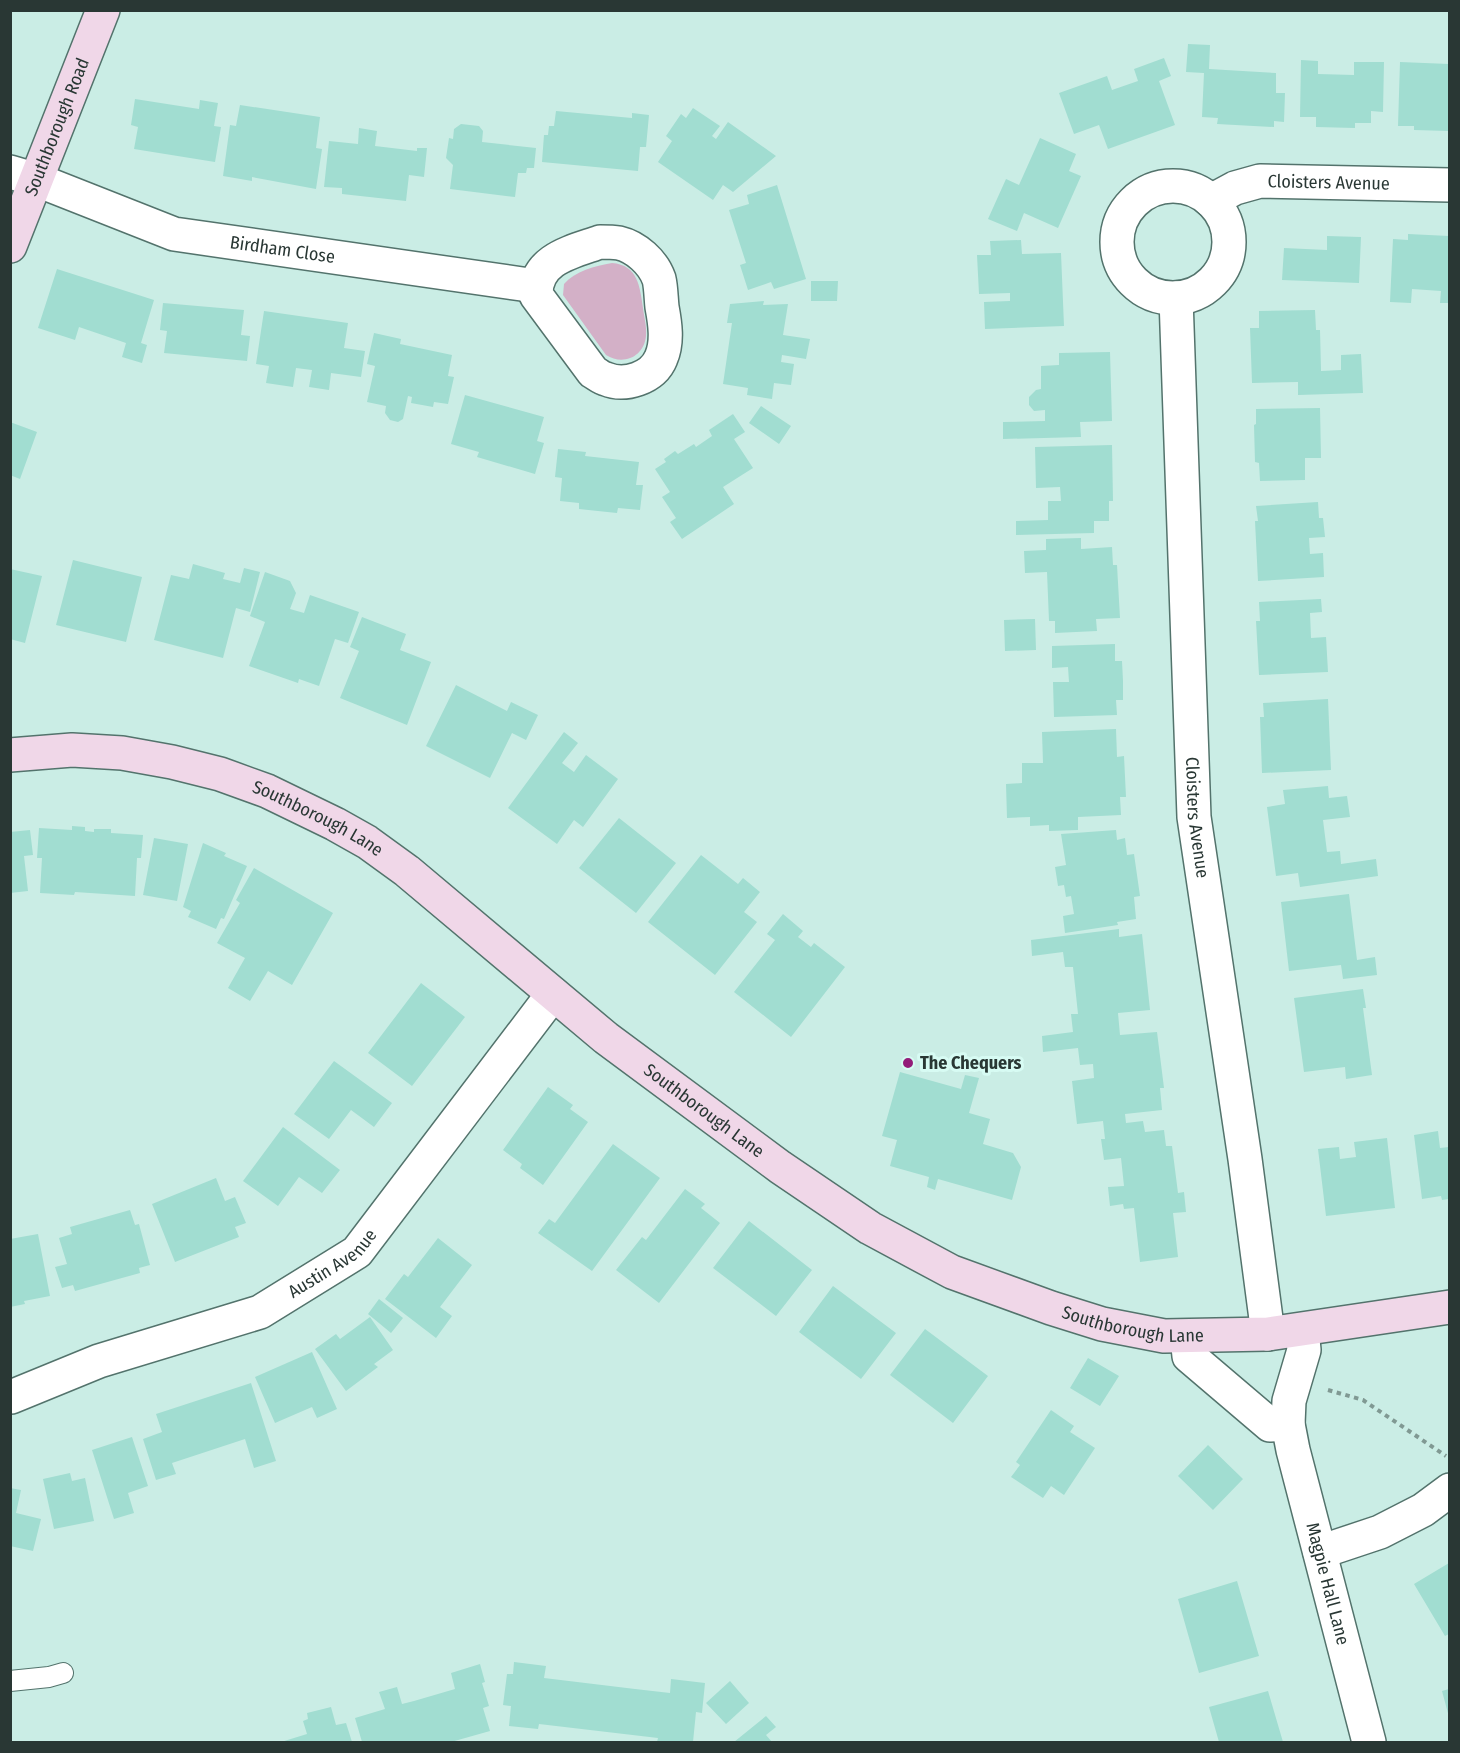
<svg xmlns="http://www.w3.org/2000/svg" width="1460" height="1753" font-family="'Fira Sans Condensed',sans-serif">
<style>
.green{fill:#d3b0c7}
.building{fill:#a1ddd1}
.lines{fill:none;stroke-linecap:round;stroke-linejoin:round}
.lane-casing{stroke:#53736c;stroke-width:22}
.street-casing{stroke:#53736c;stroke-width:36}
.secondary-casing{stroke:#53736c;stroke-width:36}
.path{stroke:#809993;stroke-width:4;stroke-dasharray:4.5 4.5;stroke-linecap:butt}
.lane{stroke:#fff;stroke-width:20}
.street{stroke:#fff;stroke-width:33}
.secondary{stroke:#f0d7e8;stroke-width:33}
.poi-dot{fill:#931c79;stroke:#d7fbf3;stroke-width:2}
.labels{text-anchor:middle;stroke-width:6;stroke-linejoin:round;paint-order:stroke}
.street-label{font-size:18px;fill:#293734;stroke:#d7fbf3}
.poi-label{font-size:18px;font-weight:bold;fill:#293734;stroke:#d7fbf3;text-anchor:start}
</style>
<rect width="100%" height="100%" fill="#caede5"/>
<path class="green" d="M612 263C638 265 640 287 643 308 644 317 647 327 646 336 644 357 623 366 606 355L563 295 564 284C575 271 595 266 612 263Z"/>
<path class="building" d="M1188 44 1210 45 1209 69 1276 73V93H1285L1284 122 1274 121V127L1217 124 1218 118 1202 117 1204 73 1186 72Z
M1164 58 1171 76 1159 81 1175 125 1108 149 1099 125 1074 134 1059 93 1107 76 1112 90 1138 81 1134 69Z
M1301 60 1318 61V74L1354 75V62H1384L1383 112 1371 111V123H1355V128L1316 127V117H1300Z
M1400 62 1449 64V131L1414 130V126H1398Z
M135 99 199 109 200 100 218 103 214 126 221 127 215 162 134 149 138 127 131 125Z
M240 105 320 117 316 148 322 149 316 189 252 177V181L223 176 230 125 236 126Z
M693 108 720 126 712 136 716 139 728 122 776 156 733 192 723 185 713 200 658 162 672 141 666 136 681 114 686 118Z
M556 111 632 118V113L649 115 646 147H640L638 171 542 162 544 135H548L549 126H554Z
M461 124 479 126 483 131 482 142 536 148 534 168H527L526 173H518L515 197 450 189 453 165 446 158 449 138 453 139 454 129Z
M359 128 377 131 375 146 417 151V148H427L424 177 409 175 406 201 342 194V188L324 187 329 141 358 144Z
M1040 138 1076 154 1069 171 1081 176 1058 228 1024 213 1017 231 988 219 1006 179 1019 185Z
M777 185 806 279 774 289 771 282 748 290 740 265 746 263 729 210 749 204 747 195Z
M1408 234 1449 236V303H1440L1441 291 1412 289 1411 303 1390 302 1393 239 1408 240Z
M1327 236 1361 237 1359 283 1282 280 1284 248 1327 250Z
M1021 240 1022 254 1061 253 1064 326 985 329 984 302 1010 301V293L979 294 977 255H991L990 241Z
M57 269 154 300 141 343 147 345 142 363 122 357 126 343 79 327 75 340 38 328Z
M811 281H838L837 301H811Z
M764 301 763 305 788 304 783 335 810 339 806 359 782 355 781 362 794 364 791 385 774 383 772 399 747 395 748 388 723 384 732 323H727L730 304Z
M163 303 244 310 241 335 250 336 247 361 164 353 167 331 160 330Z
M1315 310 1316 330H1320L1321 371 1341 370V355L1361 354 1363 393 1298 395V382L1252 383 1250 328H1259V311Z
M264 311 348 323 344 348 365 351 361 377 331 373 329 390 309 387 312 370 296 368 293 387 266 383 269 366 256 364Z
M374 333 401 339 400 344 452 355 448 376 454 377 448 404 434 402 433 407 411 403 412 397 408 396 403 419 398 422 390 420 385 413 386 406 367 402 375 366 367 364Z
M1110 352 1112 421 1080 422 1081 437 1003 439V422L1045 421V410L1034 411 1029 405V397L1036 390 1041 389V366L1059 365V353Z
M465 395 544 417 537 441 544 443 535 474 477 457 479 452 451 444Z
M761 406 791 426 779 444 749 423Z
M1320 408 1321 458H1305V480L1260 481 1259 463 1255 462 1254 425 1256 424V409Z
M733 414 745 432 734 439 753 468 723 487 734 504 682 539 670 522 676 518 662 497 670 492 655 469 666 462 664 459 675 451 678 454 694 444 696 447 712 436 709 430Z
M10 422 37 432 20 479 10 475Z
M1112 445 1113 501H1109V521H1094V533L1016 535V521L1048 520V501H1061L1060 487 1036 488 1035 447Z
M558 449 586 452 585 456 639 462 636 485H643L640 510 618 508 617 513 579 509V503L560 501 562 478 555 477Z
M1318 502 1319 518H1323L1325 537 1309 538 1310 554 1323 553 1324 577 1258 581 1255 521H1258L1256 506Z
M1081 538V549L1112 547 1113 565H1117L1120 618 1096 619 1097 631 1055 633V621H1049L1047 572 1025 573 1024 551 1046 550V539Z
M73 560 142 577 126 642 56 625Z
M193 564 225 573 223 579 240 583 244 568 260 572 250 612 236 608 223 658 154 640 171 575 189 579Z
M10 569 42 576 25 643 10 639Z
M265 572 290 581 296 593 290 609 304 613 310 595 359 612 348 643 335 639 319 686 299 679 298 683 249 666 265 622 250 616Z
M1321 599 1322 612 1310 613 1311 638 1326 637 1328 672 1259 675 1256 621H1260L1259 602Z
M362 617 406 634 400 650 431 662 407 725 340 698 359 651 350 647Z
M1035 619 1036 650 1005 651 1004 620Z
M1115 644V661H1122L1123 681V700H1116L1117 715 1054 717 1053 682H1069L1068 667 1052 668V646Z
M456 685 507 711 511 702 538 715 526 740 512 733 490 778 426 746Z
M1328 699 1331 770 1262 773 1260 717H1264L1263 703Z
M1116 729 1117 757 1124 756 1126 797H1120L1121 815 1078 817V830L1049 831V825L1030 826V817L1007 818 1006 784 1022 783V763H1043L1042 732Z
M564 732 578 743 562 763 574 772 586 755 618 779 583 827 574 820 557 844 508 808Z
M1328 786 1329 798 1347 796 1350 817 1323 820 1327 852 1340 851 1341 864 1376 859 1378 876 1300 887 1298 873 1276 876 1267 807 1285 804 1283 790Z
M619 818 676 863 636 913 579 868Z
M72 826 85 827V831L94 832V829H111V833L143 835 141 858H137L135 896 75 892 74 895 40 893 42 858H37L39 828 72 830Z
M30 830 33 855 24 856 28 891 10 893V832Z
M1116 830 1117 840 1125 838 1127 855 1134 854 1140 896 1134 897 1136 919 1117 922 1118 925 1065 933 1063 916 1074 914 1071 896 1066 897 1064 885 1058 886 1055 867 1066 865 1061 834Z
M154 838 188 844 177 901 143 895Z
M203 843 226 853 224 856 247 866 224 919 221 918 216 929 188 917 191 911 183 907Z
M701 855 738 884 743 878 760 892 744 912 757 922 715 975 648 922Z
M254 868 333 913 292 985 268 971 250 1001 228 988 245 958 217 943 240 903 236 900Z
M1349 894 1357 960 1375 957 1377 975 1343 979 1341 965 1289 971 1281 902Z
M783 914 803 931 798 937 811 947 814 943 845 967 791 1037 734 992 775 940 767 934Z
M1119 929V937L1142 934 1150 1010 1118 1013 1120 1035 1157 1032 1164 1088H1160L1162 1110 1125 1114 1126 1123 1143 1121 1145 1132 1164 1130 1166 1146H1172L1178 1193 1184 1192 1186 1212 1173 1213 1178 1257 1140 1262 1134 1208 1124 1209 1123 1204 1110 1206 1108 1187 1124 1186 1121 1158 1104 1160 1101 1139H1105L1103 1121 1077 1124 1072 1081 1094 1078 1093 1064 1080 1065 1078 1048 1043 1052 1042 1036 1073 1032 1071 1014H1078L1073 967H1065L1063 952 1032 956 1031 940Z
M421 983 465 1017 412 1086 368 1053Z
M1363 989 1366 1008H1363L1372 1075 1346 1079 1345 1067 1304 1072 1294 998Z
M334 1061 392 1103 374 1127 351 1110 329 1139 294 1114Z
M900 1072 961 1089 965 1075 979 1078 969 1113 990 1119 983 1144 1013 1153 1021 1167 1012 1200 938 1179 935 1190 927 1187 929 1177 890 1166 897 1140 882 1136Z
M548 1087 573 1105 570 1109 588 1122 543 1185 520 1168 522 1164 503 1150Z
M283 1127 340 1170 322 1193 299 1177 278 1206 243 1181Z
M1438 1131 1440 1148 1449 1147V1199L1442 1200 1441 1196 1422 1199 1414 1135Z
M1387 1138 1395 1208 1326 1216 1318 1149 1339 1147 1340 1159 1356 1157 1354 1142Z
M613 1144 660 1178 592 1271 538 1233 549 1219 555 1223Z
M216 1178 225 1201 235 1197 246 1223 235 1227 239 1237 175 1262 152 1204Z
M685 1189 705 1204 701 1208 720 1223 659 1303 616 1270 642 1237 646 1240Z
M130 1210 135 1225 139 1224 150 1265 139 1268 140 1273 75 1291 73 1285 62 1288 55 1267 67 1264 59 1238 72 1234 70 1227Z
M749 1221 812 1270 776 1316 713 1268Z
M38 1234 50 1296 24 1301 25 1304 10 1307V1239Z
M438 1238 472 1265 440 1307 452 1316 436 1338 385 1299 404 1274 408 1277Z
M833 1286 896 1333 861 1379 799 1332Z
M379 1299 403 1318 391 1333 368 1314Z
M370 1317 393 1350 374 1364 378 1367 346 1391 315 1349 336 1334 340 1339Z
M925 1329 988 1376 953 1423 890 1375Z
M312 1352 337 1409 317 1418 312 1407 275 1423 255 1377Z
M1088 1358 1119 1376 1100 1406 1070 1388Z
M251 1383 276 1461 254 1468 245 1439 172 1463 176 1474 156 1480 143 1439 162 1432 156 1414Z
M1051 1410 1074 1426 1070 1432 1095 1448 1064 1495 1051 1486 1043 1498 1011 1477 1020 1465 1016 1462Z
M132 1437 148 1486 128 1493 134 1513 114 1519 92 1450Z
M1208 1445 1243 1479 1213 1510 1178 1476Z
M70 1473 72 1481 85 1478 94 1521 54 1529 43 1479Z
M10 1488 21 1490 16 1513 41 1519 33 1551 10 1546Z
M1449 1563V1634L1445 1636 1414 1584Z
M1237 1581 1259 1656 1199 1673 1178 1599Z
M514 1662 546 1666 544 1678 635 1689 670 1693 671 1679 705 1683 702 1713 696 1712 693 1742 682 1741V1742H657L658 1738 539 1724 538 1729 509 1726 511 1706 503 1705 507 1674H513Z
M480 1664 485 1682 482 1683 489 1706 483 1708 490 1731 451 1742H362L355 1718 385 1709 379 1692 397 1687 402 1704 414 1701 455 1689 451 1673Z
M730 1681 749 1703 726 1724 706 1703Z
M1449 1689V1717L1442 1691Z
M1268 1691 1283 1742H1219L1209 1707Z
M331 1707 336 1725 346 1723 352 1742H281L307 1734 303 1721 308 1719 307 1713Z
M766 1716 776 1727 766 1735 772 1742H734Z"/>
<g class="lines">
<g class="lane-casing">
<path id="lane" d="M10 1681 49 1677 63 1673"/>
</g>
<g class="street-casing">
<g id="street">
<path id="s1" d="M10 172 37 180 174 234 536 286"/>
<circle cx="1173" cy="242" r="56"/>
<path id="s2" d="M1211 201 1235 188 1260 181 1450 185"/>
<path d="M600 242C606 242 613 242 619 243 636 247 653 262 659 279 661 287 661 298 662 307 665 323 668 342 661 358 653 378 625 387 606 379 601 378 597 374 593 372L536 295C535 259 572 252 600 242Z"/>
<path id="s3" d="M1176 298 1194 817 1245 1159 1268 1334"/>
<path id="s4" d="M1302 1330 1304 1350 1289 1401 1288 1424 1293 1450 1369 1742"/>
<path d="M1187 1337 1189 1356 1270 1425 1288 1424"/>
<path id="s5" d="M11 1397 99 1361 260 1312 357 1252 553 994"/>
<path d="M1320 1552 1380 1532 1423 1510 1450 1490"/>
</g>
</g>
<g class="secondary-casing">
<g id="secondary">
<path id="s6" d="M10 246 103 10"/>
<path id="s7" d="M10 755 72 750 122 753 172 762 220 774 267 791 335 824 367 842 407 871 606 1038 780 1167 870 1228 952 1272 1051 1308 1102 1324 1164 1336 1268 1334 1450 1307"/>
</g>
</g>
<path class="path" d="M1328 1390 1363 1400 1446 1456"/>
<use href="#lane" class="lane"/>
<use href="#street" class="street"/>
<use href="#secondary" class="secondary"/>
</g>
<circle class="poi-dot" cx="908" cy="1063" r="6"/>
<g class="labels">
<g class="street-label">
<text dy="6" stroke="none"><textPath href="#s6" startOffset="128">Southborough Road</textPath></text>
<text dy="6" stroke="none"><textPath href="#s2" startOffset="122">Cloisters Avenue</textPath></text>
<text dy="6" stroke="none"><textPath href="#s1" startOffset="285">Birdham Close</textPath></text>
<text dy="6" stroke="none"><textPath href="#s3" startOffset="520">Cloisters Avenue</textPath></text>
<text dy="6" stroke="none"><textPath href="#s7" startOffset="320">Southborough Lane</textPath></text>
<text dy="6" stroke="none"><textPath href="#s7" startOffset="806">Southborough Lane</textPath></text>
<text dy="6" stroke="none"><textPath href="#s5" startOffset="351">Austin Avenue</textPath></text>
<text dy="6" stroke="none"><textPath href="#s7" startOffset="1292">Southborough Lane</textPath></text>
<text dy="6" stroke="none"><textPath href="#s4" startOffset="261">Magpie Hall Lane</textPath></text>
</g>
<g class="poi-label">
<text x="920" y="1069">The Chequers</text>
</g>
</g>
<rect width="1460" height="1753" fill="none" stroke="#293734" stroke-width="24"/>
</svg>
